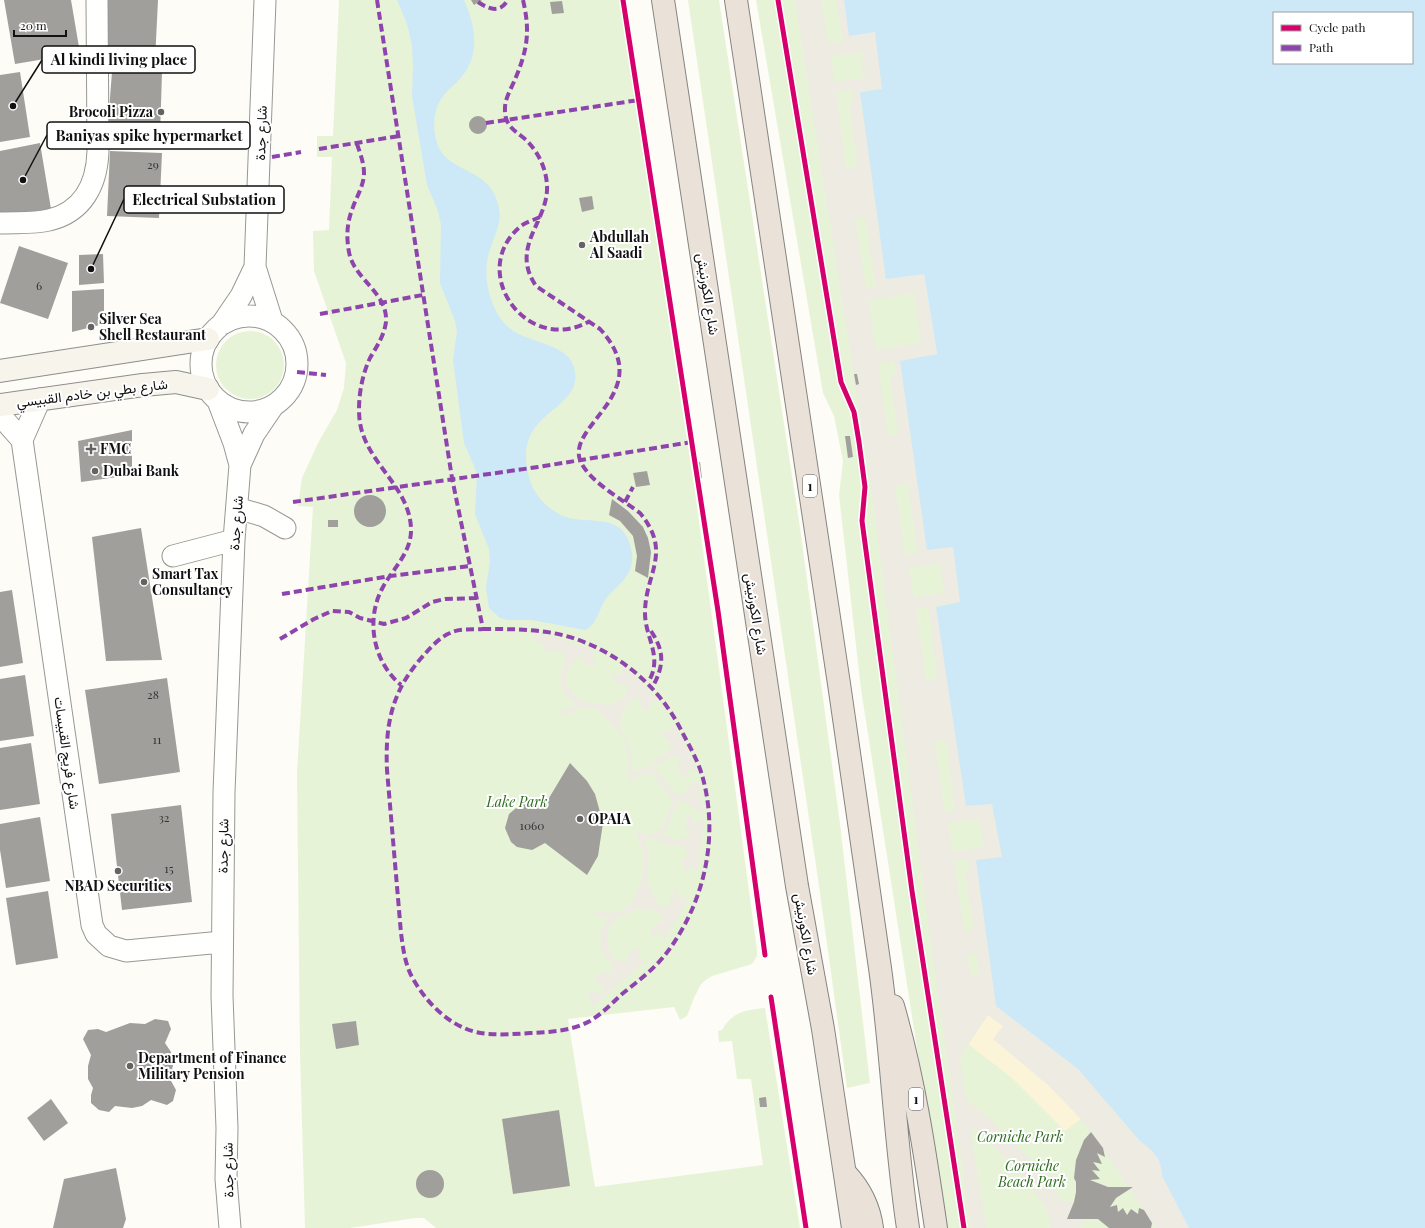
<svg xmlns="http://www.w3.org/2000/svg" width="1425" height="1228" font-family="'Playfair Display',Vazirmatn,serif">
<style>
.green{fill:#e7f3d7}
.sand{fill:#fcf4d9}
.plaza{fill:#edebe2;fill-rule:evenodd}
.water{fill:#cde8f7;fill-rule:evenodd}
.building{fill:#a19f9c}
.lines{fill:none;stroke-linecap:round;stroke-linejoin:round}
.street-casing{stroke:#979795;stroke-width:23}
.secondary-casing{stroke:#8e8d8b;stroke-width:24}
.highway-casing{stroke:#858482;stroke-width:24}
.street{stroke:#fffffe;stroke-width:21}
.secondary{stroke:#f6f4eb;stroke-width:22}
.highway{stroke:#eae1d8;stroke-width:22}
.quiet{stroke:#8e44ad;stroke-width:4;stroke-dasharray:8 4;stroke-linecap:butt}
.cycleway-casing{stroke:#fff;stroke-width:8}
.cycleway{stroke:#d6006c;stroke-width:5}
.poi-dot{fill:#646362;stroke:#fff;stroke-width:1.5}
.labels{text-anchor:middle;stroke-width:4;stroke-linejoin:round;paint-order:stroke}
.number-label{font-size:12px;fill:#353434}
.shield{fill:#fff;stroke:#585858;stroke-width:1}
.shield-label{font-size:13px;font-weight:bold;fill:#111}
.poi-label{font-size:14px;font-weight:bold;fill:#111;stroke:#fff;text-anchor:start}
.street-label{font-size:14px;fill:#111;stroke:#fff}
.park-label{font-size:14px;font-style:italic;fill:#2f6b1f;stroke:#fff}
.leader{fill:none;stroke:#111;stroke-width:1.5}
.callout-dot{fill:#111;stroke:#fff;stroke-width:1.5}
.callout{fill:#fff;stroke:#111;stroke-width:1.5}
.callout-label{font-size:15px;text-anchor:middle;font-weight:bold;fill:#111}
</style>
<rect width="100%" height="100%" fill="#fdfcf7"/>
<path class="green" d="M339 0H620L696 499 757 950V956L752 964 712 976 707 979 701 984 694 998 687 1016 680 1020 674 1007 568 1019 595 1187 763 1165 751 1079H737L732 1041 719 1042 718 1031 722 1030C732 1012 746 1010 765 1008L800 1228H436L424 1218H415L350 1228H305L300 1053 297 773 313 507 298 506 302 478 318 443 337 410 344 388 346 363 314 271 313 231 329 230 332 157H317V136H333Z
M688 0H719L800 528 840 824 870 1083 847 1088 818 879Z
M756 0H844L849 35 875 32 924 274 953 547 992 804 1162 1176 1189 1228H945L861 689 839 495 843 461 834 416 823 393Z
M216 365a34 34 0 1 1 68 0a34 34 0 1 1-68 0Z"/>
<path class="sand" d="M988 1015 1003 1026 994 1039 1048 1085 1081 1119 1065 1131 1011 1077 968 1044Z"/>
<path class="plaza" d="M795 0H821L828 43 843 41 836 0H844L850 35 875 32 882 89 860 92 886 279 924 274 937 354 900 361 927 549 953 547 960 602 936 606 966 806 992 804 1002 857 976 860 996 1006 1078 1069 1140 1141 1152 1149 1162 1167V1176L1189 1228H1155L1103 1148 1081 1119 1048 1085 993 1039 1003 1026 988 1015 960 1057 966 1100 989 1118 1038 1168 1062 1201 1076 1203 1083 1214V1222L1079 1228H1051L1047 1208 1011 1164 978 1130 974 1129 971 1133 986 1228H971L929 930 871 485ZM862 52 863 59H861L862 72H865L866 78 834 82 831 56ZM852 90 854 101 849 102 858 166 846 168 836 92ZM865 216 876 286 866 288 855 219ZM914 293 921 343 876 350 868 300ZM894 361 896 374 890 375 898 434 888 436 878 363ZM908 484 918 553 905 555 895 486ZM940 563 944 593 914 598 909 568ZM928 607 938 678 926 680 916 609ZM946 740 955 811 945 813 934 741ZM979 819 984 847 953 852 948 823ZM969 859 970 869H965L974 930 964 931 954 861ZM976 953 979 974 971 975 967 954Z
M533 633 554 637 595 651 593 653V661L599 666H588L579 656 568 669 566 676 567 685 571 691 575 696 584 701 606 705 619 701 626 696 627 686 617 684 611 677V674L620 675 622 673V667L639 679 658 701 651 702 649 710 645 711 642 707 639 697 634 699 628 702 622 715 620 722 621 728 624 737 630 747 632 772 648 767 654 760 668 752 671 745 663 736V729L666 731 671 730 673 724 683 740 698 773 689 769 686 773 687 777 682 778 678 769 679 758 672 756 652 768 659 772 668 785 678 795 686 793 691 784 698 778 703 812 693 809 687 801 679 803 673 811 666 831 662 835 676 841 685 838 690 836 685 826 689 814 691 815 694 822 697 823 703 819 702 843 697 873 693 867 685 871 683 870 682 863 688 853 683 847 666 845 656 839H644L649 852V862L647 882 659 905 663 907 669 906 670 897 677 888H679L678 894 681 898H688L691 894 664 941 660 934H656L650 937 652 928 663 920 659 912 654 910 649 909 633 910 617 919 611 925 606 940 610 952 616 959 625 963 630 952 639 948 641 950 638 958 646 960 592 1007 588 986 593 992 601 994 605 992 603 986 594 981 599 974 611 973 612 963 605 958 600 946 601 931 608 919 592 915 599 911 614 913 623 910 633 901 640 885 644 865V854L638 837V830L643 834 650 835 662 829 673 801 652 774 637 775 630 782 627 774 629 766 626 746 619 732 604 716 596 709 590 707 580 708 568 715 560 712 576 705 565 694 561 685 560 676 565 662 563 652H547L540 641 535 642Z"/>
<path class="water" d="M397 0H464C474 23 480 48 466 71 460 80 451 87 444 95 433 108 432 128 437 143 448 176 492 165 499 209 502 224 493 238 489 253 482 275 489 305 504 323 524 346 571 340 575 372 581 413 511 410 529 477 533 493 544 506 559 514 583 528 622 508 631 548 636 572 624 579 610 594 599 604 599 624 585 630L532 620H508L500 618 489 608 486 587 490 562 489 549 475 514 477 473 464 443 453 360 457 331 455 321 440 283 441 225 438 211 427 185 412 96 413 66 412 45 407 24Z
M844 0H1425V1228H1189L1162 1176C1162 1160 1153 1150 1140 1141L1078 1069 996 1006 976 860 1002 857 992 804 966 806 936 607 960 602 953 547 927 550 900 361 937 354 924 274 886 279 860 92 882 89 875 32 849 36ZM1274 13H1412V63H1274Z"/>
<path class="building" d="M4 0H71L80 53 15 64Z
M101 0H158L155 61 98 58Z
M471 0H482L474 5Z
M562 1 564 13 552 14 550 2Z
M20 72 30 137 0 142V75Z
M112 72H162L160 136H107Z
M469 125a9 9 0 1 1 18 0a9 9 0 1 1-18 0Z
M40 143 51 209 0 218V151Z
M110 151 162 153 159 218 107 216Z
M592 196 594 209 582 212 579 198Z
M19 246 68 263 48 319 0 303Z
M103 254 104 283 79 285V255Z
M104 289V324L72 332V291Z
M854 374H857L859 384 856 385Z
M132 430V475L81 482 78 441Z
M845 436H850L853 457 848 458Z
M700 462 702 478 696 479 694 463Z
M647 471 650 485 636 487 633 473Z
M354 511a16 16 0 1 1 32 0a16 16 0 1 1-32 0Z
M612 499 628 511 643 527 648 538 651 552 648 578 635 571 637 556 633 536 620 521 609 515Z
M328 520H338V527H328Z
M141 528 162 660 106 661 92 537Z
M12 590 23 663 0 667V592Z
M25 675 34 736 0 741V679Z
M167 678 180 772 99 784 85 690Z
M31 743 40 804 0 810V748Z
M570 763 587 781 595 794 603 823 598 856 587 875 545 843 532 850 517 847 511 842 505 828 509 814 521 804H536L543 808Z
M181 805 192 902 122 910 111 814Z
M40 817 50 881 6 888 0 850V824Z
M48 891 58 958 16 965 6 898Z
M155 1019 168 1021 171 1029 165 1043 171 1052 173 1065 170 1079 176 1090 173 1101 167 1105 151 1100 142 1106 132 1108 115 1106 109 1112 99 1110 91 1103V1095L93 1088 88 1079V1066L91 1055 83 1039 88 1030 98 1029 106 1032 130 1023 145 1024Z
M356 1021 359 1045 336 1049 332 1024Z
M766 1097 767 1107H760L759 1098Z
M51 1099 68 1123 44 1141 27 1118Z
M559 1110 570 1186 513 1194 502 1119Z
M1091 1132 1103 1148 1105 1157 1097 1153 1102 1164 1093 1162 1100 1171 1092 1170 1100 1179 1090 1180 1108 1187H1133L1116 1198 1110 1207 1117 1205 1118 1212 1123 1208 1127 1215 1131 1209 1138 1214 1139 1208 1144 1210 1152 1223 1151 1228H1109L1098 1219H1067L1074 1202 1076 1192V1182L1074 1178 1076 1160 1084 1140Z
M116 1168 126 1219 123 1228H53L64 1179Z
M416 1184a14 14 0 1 1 28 0a14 14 0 1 1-28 0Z"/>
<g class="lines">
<g class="street-casing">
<path id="street" d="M265 0 255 267 272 321
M0 223C16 222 34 224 49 220 83 212 97 184 98 151L97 0
M201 364a48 48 0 1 1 96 0a48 48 0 1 1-96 0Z
M222 324 241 296 255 267
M218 401 234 443 240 465 234 540 224 792 222 996 227 1128 226 1179 230 1228
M0 415 22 440 92 925 96 934 109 946 126 951 222 942
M22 440 40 399
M240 465 254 434 273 406
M237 508 264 516 285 528
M173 556 234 540"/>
</g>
<g class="secondary-casing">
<path id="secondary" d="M0 371 208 339
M0 405 143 385 176 382 208 389"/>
</g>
<g class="highway-casing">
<path id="highway" d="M663 0 797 886 823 1029 853 1228
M736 0C786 322 834 645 880 968 892 1054 895 1142 908 1228
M893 1006C914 1079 925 1153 936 1228
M846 1174C861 1190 869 1206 872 1228"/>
</g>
<use href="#street" class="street"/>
<use href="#secondary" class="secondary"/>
<use href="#highway" class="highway"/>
<path class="quiet" d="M377 0 452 478 483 629
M523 0C530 30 528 48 516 77 512 87 505 98 505 108 504 125 514 130 525 139 538 151 546 168 547 185 549 222 509 246 536 286L600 329C658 392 567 424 580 460 588 481 623 500 640 513 673 553 645 573 645 613 645 637 662 655 650 679
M478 2C490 10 500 13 508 0
M486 123 639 100
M357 144C360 153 364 163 364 173 364 185 357 196 353 207 347 222 346 236 349 252 354 280 388 292 386 322 384 336 377 346 370 358 361 377 357 403 360 423 367 464 409 486 411 528 412 552 394 567 383 587 365 619 373 662 401 685
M319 149 399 136
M272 157 301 152
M540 217C534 220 526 222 521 226 466 271 527 357 590 321
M320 314 423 295
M297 372 326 375
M293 502 538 467 692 442
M625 502 633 487
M282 594 390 576 470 566
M483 629C507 629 530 629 553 633 606 643 654 679 679 726 687 742 697 758 702 775 720 837 704 905 665 955 653 970 637 982 622 994 612 1003 602 1014 590 1021 572 1031 551 1032 530 1033 516 1034 502 1035 489 1034 455 1032 428 1006 412 977 405 964 403 948 401 933L387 770C385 723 392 690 424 655 431 647 440 637 450 633 459 628 473 630 483 629Z
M651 631C665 652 664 666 652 688
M280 639 314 619 332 611 349 612 360 618 384 624 406 618 432 602 445 599 477 598"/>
<g class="cycleway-casing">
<path id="cycleway" d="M623 0 718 611 765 955
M778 0 841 382 854 412 859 442 865 487 862 521 912 891 964 1228
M771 997 806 1228"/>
</g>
<use href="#cycleway" class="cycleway"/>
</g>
<g class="poi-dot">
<circle cx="161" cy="112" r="4"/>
<circle cx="582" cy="245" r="4"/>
<circle cx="91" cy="327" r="4"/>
<path d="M89 443h4v4h4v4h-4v4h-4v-4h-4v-4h4z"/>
<circle cx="95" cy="471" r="4"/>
<circle cx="144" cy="582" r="4"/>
<circle cx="580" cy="819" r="4"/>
<circle cx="118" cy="871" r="4"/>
<circle cx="130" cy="1066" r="4"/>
</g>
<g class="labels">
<g class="number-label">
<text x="153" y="169">29</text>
<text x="39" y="290">6</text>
<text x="153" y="699">28</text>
<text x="157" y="744">11</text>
<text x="164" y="822">32</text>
<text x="532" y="830">1060</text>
<text x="169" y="873">15</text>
</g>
<g class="shield">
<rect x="803" y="475" width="14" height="22" rx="3"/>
<rect x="909" y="1088" width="14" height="22" rx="3"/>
</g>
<g class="shield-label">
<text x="810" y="491">1</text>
<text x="916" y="1104">1</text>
</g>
<g class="poi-label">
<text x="153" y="117" text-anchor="end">Brocoli Pizza</text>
<text x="590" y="242">Abdullah<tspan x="590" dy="16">Al Saadi</tspan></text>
<text x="99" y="324">Silver Sea<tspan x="99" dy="16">Shell Restaurant</tspan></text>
<text x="100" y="454">FMC</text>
<text x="103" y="476">Dubai Bank</text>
<text x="152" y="579">Smart Tax<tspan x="152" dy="16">Consultancy</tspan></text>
<text x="588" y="824">OPAIA</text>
<text x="118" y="891" text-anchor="middle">NBAD Securities</text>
<text x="138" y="1063">Department of Finance<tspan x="138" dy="16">Military Pension</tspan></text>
</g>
<g class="street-label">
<text transform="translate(261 133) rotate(-88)" y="5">شارع جدة</text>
<text transform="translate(708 294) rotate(81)" y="5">شارع الكورنيش</text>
<text transform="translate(92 393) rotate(-7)" y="5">شارع بطي بن خادم القبيسي</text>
<text transform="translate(236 523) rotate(-86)" y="5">شارع جدة</text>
<text transform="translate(756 614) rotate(81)" y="5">شارع الكورنيش</text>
<text transform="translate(67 753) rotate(82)" y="5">شارع فريج القبيسات</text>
<text transform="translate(223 846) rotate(-89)" y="5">شارع جدة</text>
<text transform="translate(806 934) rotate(80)" y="5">شارع الكورنيش</text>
<text transform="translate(228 1170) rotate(-91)" y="5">شارع جدة</text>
</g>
<g class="park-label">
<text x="517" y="807">Lake Park</text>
<text x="1020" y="1142">Corniche Park</text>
<text x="1032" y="1171">Corniche<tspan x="1032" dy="16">Beach Park</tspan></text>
</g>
</g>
<path class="leader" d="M13 106L42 60M23 180L47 135M91 269L124 199"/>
<g class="callout-dot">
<circle cx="13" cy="106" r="4"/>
<circle cx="23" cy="180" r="4"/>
<circle cx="91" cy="269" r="4"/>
</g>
<g class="callout">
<rect x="42" y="46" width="153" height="27" rx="4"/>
<rect x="47" y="122" width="203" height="27" rx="4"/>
<rect x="124" y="186" width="160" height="27" rx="4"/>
</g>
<g class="callout-label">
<text x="119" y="65">Al kindi living place</text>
<text x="149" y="141">Baniyas spike hypermarket</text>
<text x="204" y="205">Electrical Substation</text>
</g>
<rect x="1273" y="12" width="140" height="52" fill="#ffffff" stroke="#a0a0a0"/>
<rect x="1281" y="25" width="20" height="6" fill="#d6006c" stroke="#a0a0a0"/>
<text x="1309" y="32" font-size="12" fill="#111111">Cycle path</text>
<rect x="1281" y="45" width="20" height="6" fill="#8e44ad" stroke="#a0a0a0"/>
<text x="1309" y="52" font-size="12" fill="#111111">Path</text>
<path d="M14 30v6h52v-6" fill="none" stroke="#111111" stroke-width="2"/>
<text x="20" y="30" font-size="12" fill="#111111" stroke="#ffffff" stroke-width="3" paint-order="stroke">20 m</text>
</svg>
